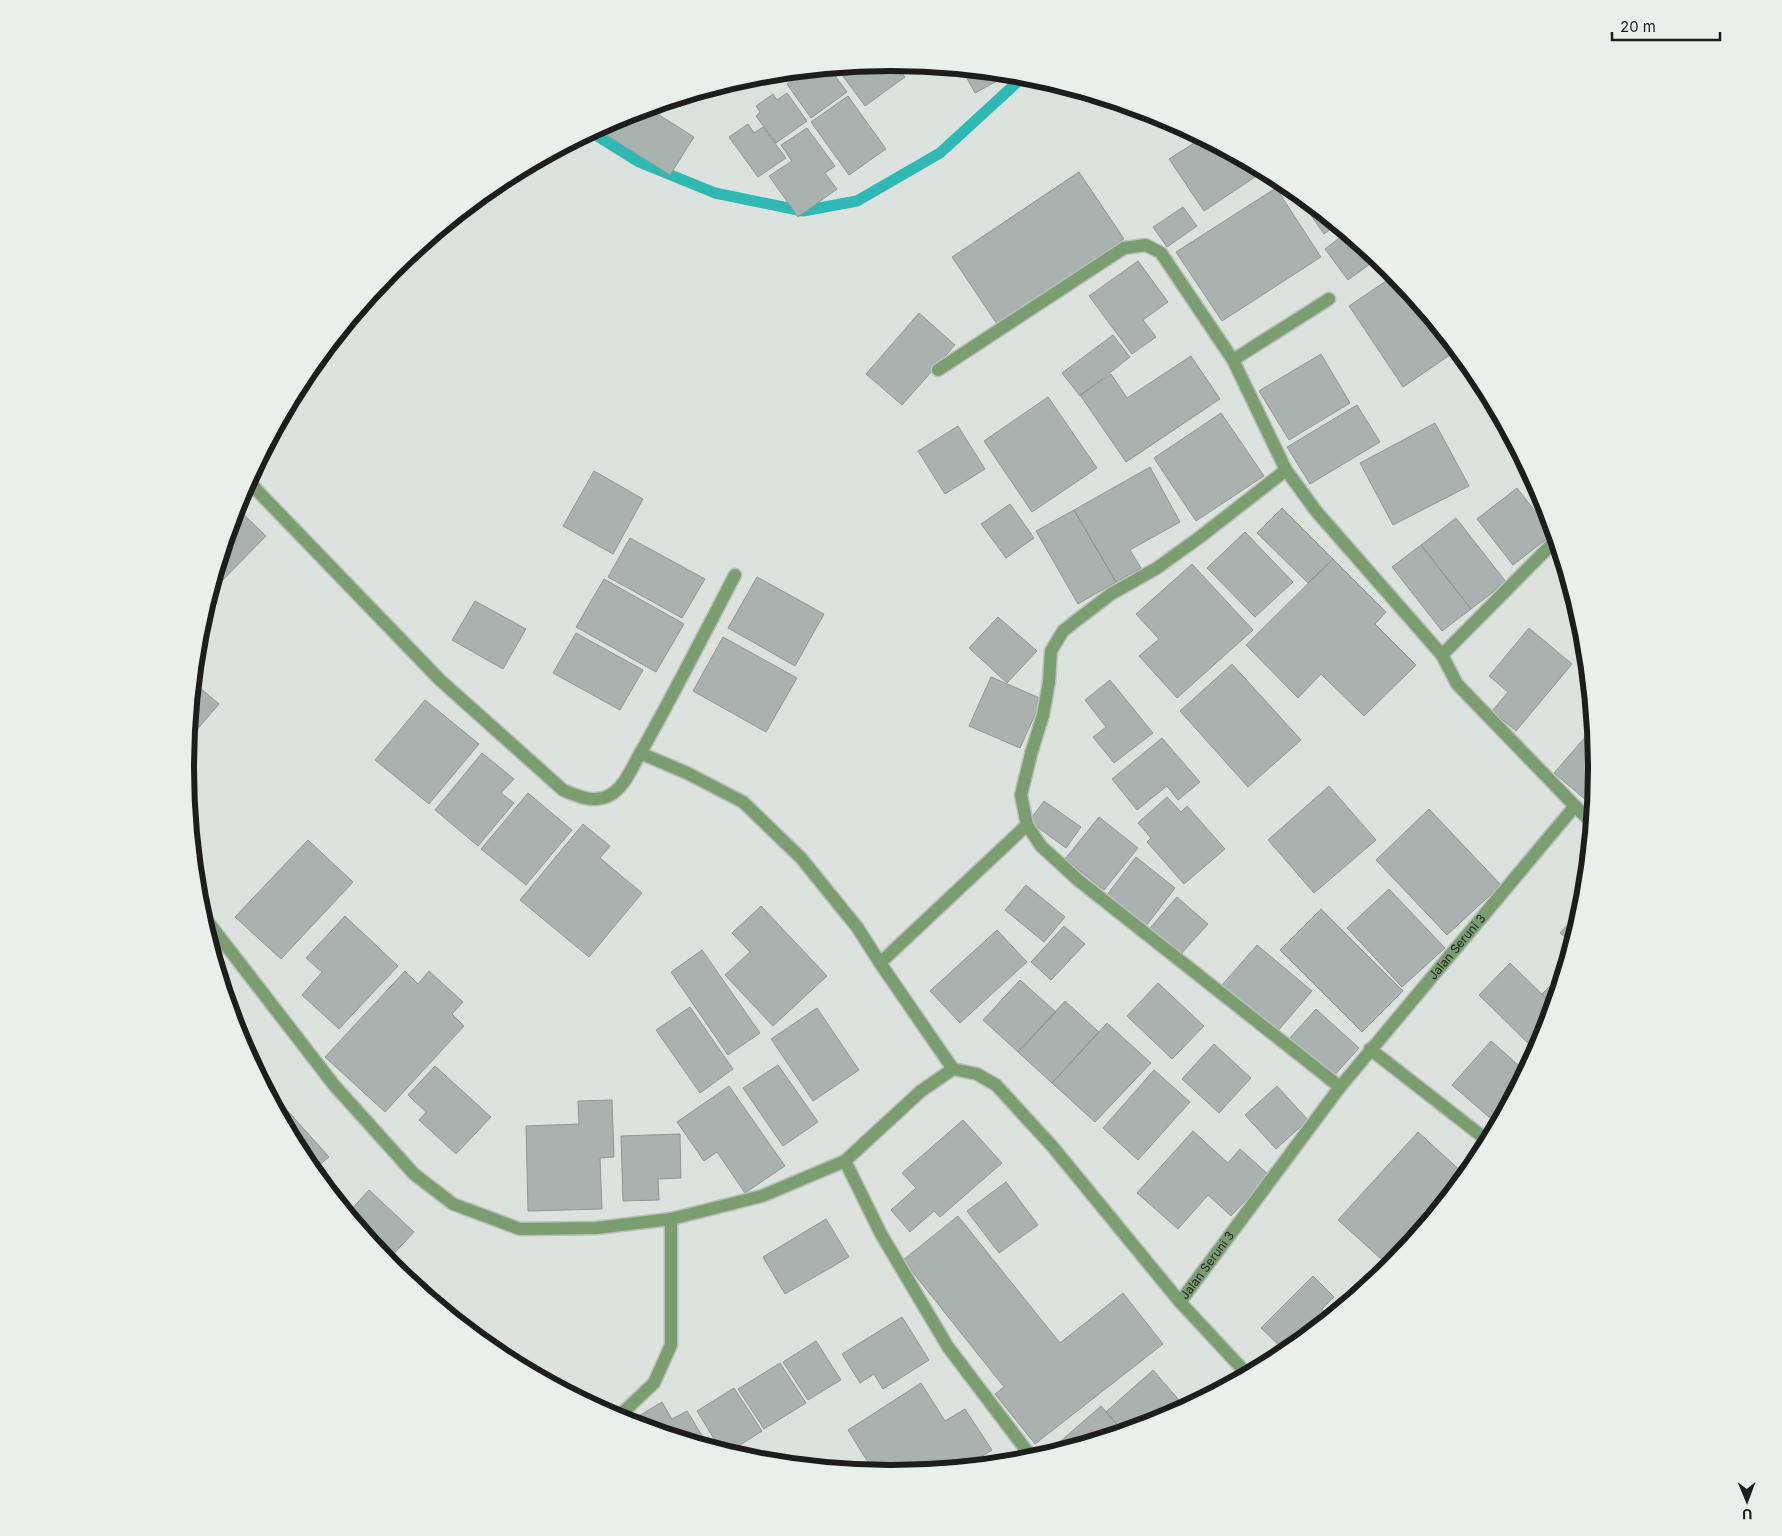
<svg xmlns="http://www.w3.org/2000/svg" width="1782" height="1536" font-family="Inter,sans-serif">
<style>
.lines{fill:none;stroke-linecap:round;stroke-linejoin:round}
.stream{stroke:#2fb9b5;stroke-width:11}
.building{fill:#aab2b0;stroke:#8f9794}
.minor-casing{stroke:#b9c0bb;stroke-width:15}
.minor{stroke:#7b9e70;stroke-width:12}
.labels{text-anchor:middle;stroke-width:4.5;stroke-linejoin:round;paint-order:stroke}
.street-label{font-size:12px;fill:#1b1e1c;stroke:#e9f0eb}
.rim{fill:none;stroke:#1b1e1c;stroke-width:6}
</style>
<rect width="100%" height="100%" fill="#dce3de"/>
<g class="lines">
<path class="stream" d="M591 132 639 162 715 193 803 211 857 201 940 153 1024 76"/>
</g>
<path class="building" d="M891 63H895L905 77 865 106 837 68Z
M830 69 847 92 811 118 787 84 804 71Z
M962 69 1010 74 975 93Z
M787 93 807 121 776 143 756 116 760 112 756 106 773 94 777 100Z
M848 96 886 149 849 175 811 122Z
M648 108 694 137 670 175 597 129 621 116Z
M748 124 754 133 763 127 786 158 758 177 729 137Z
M807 128 835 166 825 173 837 189 798 217 769 176 792 161 781 145Z
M1202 138 1264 171 1204 211 1169 159Z
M1079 172 1124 239 997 324 952 257Z
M1276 188 1321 257 1222 321 1176 252Z
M1294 191 1336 225 1324 234Z
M1183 207 1197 226 1167 247 1153 227Z
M1346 233 1377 259 1348 280 1325 249Z
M1138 261 1168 302 1143 320 1156 337 1132 354 1089 296Z
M1395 275 1406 289 1450 355 1403 387 1349 306Z
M919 313 955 345 902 405 866 374Z
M1113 335 1130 357 1080 396 1062 373Z
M1321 354 1350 403 1289 440 1259 391Z
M1191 356 1220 399 1126 462 1080 395 1111 374 1127 398Z
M1048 397 1097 468 1032 512 984 441Z
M1357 405 1380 442 1310 484 1287 447Z
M1221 413 1264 476 1196 521 1154 458Z
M1435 423 1469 486 1393 525 1360 463Z
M958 426 985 469 945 494 918 451Z
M1150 467 1180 522 1130 550 1141 568 1116 582 1074 510Z
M594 471 643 499 613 554 563 526Z
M1517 488 1553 534 1513 565 1477 519Z
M1010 504 1034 538 1006 558 981 524Z
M236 507 266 536 210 593Z
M1282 508 1333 559 1308 583 1257 533Z
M1074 510 1116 582 1078 604 1036 531Z
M1456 518 1506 582 1471 609 1421 545Z
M1245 532 1293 582 1255 617 1207 568Z
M630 538 705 579 682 618 608 577Z
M1421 545 1471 609 1442 631 1392 567Z
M1333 559 1386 612 1375 624 1416 665 1364 716 1321 674 1298 698 1246 645Z
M1192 564 1253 630 1177 698 1139 656 1159 639 1136 614Z
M757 577 824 614 795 666 728 628Z
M604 579 684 624 656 672 576 627Z
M475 601 526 629 503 669 452 640Z
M998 617 1037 651 1007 683 969 648Z
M1580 621 1583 631 1584 642 1572 627Z
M1529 628 1572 664 1516 731 1492 711 1508 692 1489 676Z
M576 633 643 670 620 710 553 673Z
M723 637 797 678 766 732 693 691Z
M1232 664 1301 740 1248 787 1180 711Z
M991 677 1042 699 1020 748 969 726Z
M1110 680 1153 733 1114 763 1093 737 1106 727 1085 700Z
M194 683 219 704 188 740Z
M425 700 479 744 429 804 375 760Z
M1593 728 1596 768 1593 806 1554 773Z
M1162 738 1200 782 1178 800 1167 786 1137 810 1112 779Z
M482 753 514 779 501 793 514 803 478 846 435 810Z
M1329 786 1376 840 1314 893 1268 840Z
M528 793 572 830 526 885 481 849Z
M1167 797 1181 812 1187 806 1225 849 1184 884 1147 842 1151 838 1138 823Z
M1044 801 1081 827 1066 848 1029 821Z
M1429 809 1501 885 1447 935 1376 860Z
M1099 817 1138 848 1104 890 1065 859Z
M583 824 610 846 600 858 642 893 589 957 520 900Z
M308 840 353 882 281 959 235 917Z
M1136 857 1175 888 1146 926 1106 896Z
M1026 885 1065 917 1044 942 1005 910Z
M1389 889 1445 948 1402 987 1347 928Z
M1177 897 1208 924 1181 954 1150 928Z
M761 906 827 976 773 1026 725 975 750 952 732 933Z
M1321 909 1403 991 1362 1032 1280 950Z
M1582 909 1572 943 1560 933Z
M345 916 398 966 339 1029 302 995 322 972 306 958Z
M1064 926 1085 944 1051 980 1031 962Z
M997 930 1027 962 960 1023 930 991Z
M1257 945 1312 991 1277 1032 1222 985Z
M702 950 760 1033 728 1055 671 972Z
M1510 963 1553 1005 1543 1038 1536 1051 1479 995Z
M405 971 418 984 429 971 463 1002 452 1014 464 1026 385 1112 325 1057Z
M1563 973 1553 1005 1542 994Z
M1020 980 1056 1012 1018 1052 983 1020Z
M1158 983 1204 1026 1172 1059 1127 1016Z
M227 998 235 1006 231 1010Z
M1065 1001 1099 1032 1052 1083 1018 1052Z
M690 1007 733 1069 700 1093 656 1030Z
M817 1008 859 1070 813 1101 771 1039Z
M1316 1009 1359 1048 1331 1079 1288 1040Z
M1107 1023 1151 1063 1095 1122 1052 1083Z
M1491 1041 1525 1071 1497 1124 1452 1085Z
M1214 1044 1251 1078 1219 1113 1182 1079Z
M778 1065 818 1122 783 1146 743 1088Z
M435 1066 491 1117 456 1154 419 1120 426 1112 408 1095Z
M1154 1070 1190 1102 1138 1160 1103 1128Z
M729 1086 785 1166 745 1193 717 1152 704 1161 677 1122Z
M1277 1086 1308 1120 1276 1149 1245 1115Z
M612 1100 614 1157 600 1158 602 1209 528 1211 526 1126 579 1124 578 1101Z
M286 1109 329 1157 313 1170 304 1160 280 1114Z
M963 1120 1002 1163 940 1217 934 1211 910 1232 891 1210 916 1188 902 1173Z
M1193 1131 1228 1163 1240 1149 1269 1175 1231 1216 1208 1195 1178 1229 1137 1193Z
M1418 1132 1465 1175 1390 1267 1338 1220Z
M680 1134 681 1178 658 1179 659 1200 623 1201 621 1136Z
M1006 1182 1038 1225 999 1253 967 1211Z
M369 1190 414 1232 387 1261 348 1213Z
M958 1216 1060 1343 1123 1293 1163 1344 1035 1444 995 1394 1004 1387 903 1260Z
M826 1219 849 1257 785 1294 763 1257Z
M1313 1276 1334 1297 1322 1309 1329 1316 1286 1352 1261 1328Z
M902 1317 929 1360 883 1389 874 1374 860 1383 842 1354Z
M816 1341 841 1380 808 1400 783 1362Z
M780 1363 806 1403 764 1429 738 1389Z
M1153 1370 1185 1407 1161 1420 1123 1431 1106 1412Z
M921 1383 945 1421 965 1409 992 1450 967 1466 891 1474 874 1472 848 1430Z
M734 1388 762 1431 729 1452 721 1450 697 1411Z
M1203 1392 1206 1396 1188 1405Z
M662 1402 672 1419 687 1411 709 1447 643 1426 637 1417Z
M1101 1406 1123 1431 1059 1451 1055 1446Z"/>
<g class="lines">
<g class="minor-casing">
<g id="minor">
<path d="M1233 360 1329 299"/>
<path d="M938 370 1124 248 1146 245 1161 253 1233 360 1286 470 1316 511 1442 655"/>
<path d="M1286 470 1200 537 1157 568 1111 594 1077 620 1063 631 1051 651 1049 682 1043 715 1031 754 1021 795 1027 825 1041 846 1078 880 1340 1087"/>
<path d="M248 481 440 680 563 790C577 796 594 804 610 795 625 787 633 765 641 752 674 694 704 634 735 575"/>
<path d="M640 753 687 773 743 802 801 858 857 927 880 963 953 1069"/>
<path d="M1575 806 1591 822"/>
<path d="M201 913 334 1085 414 1174 453 1204 520 1229 596 1228 671 1219V1345L654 1383 617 1418"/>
<path d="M880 963 1027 825"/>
<path d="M1370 1049 1488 1141"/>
<path d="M845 1161 881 1234 948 1347 1033 1459"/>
<path d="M671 1219 762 1196 845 1161 921 1091 953 1069 977 1074 996 1085 1052 1146 1180 1302"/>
<path id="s1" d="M1247 1374 1180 1302 1340 1087 1575 806 1457 684 1442 655 1556 540"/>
</g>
</g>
<use href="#minor" class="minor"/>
</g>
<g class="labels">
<g class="street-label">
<text dy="4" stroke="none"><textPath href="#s1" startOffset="549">Jalan Seruni 3</textPath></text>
<text dy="4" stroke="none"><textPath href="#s1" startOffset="144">Jalan Seruni 3</textPath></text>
</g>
</g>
<path d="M0 0H1782V1536H0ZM194 768a697 697 0 1 1 1394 0a697 697 0 1 1-1394 0Z" fill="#e9f0eb" fill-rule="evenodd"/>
<path class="rim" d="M194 768a697 697 0 1 1 1394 0a697 697 0 1 1-1394 0Z"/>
<g transform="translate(1747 1501) rotate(179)" stroke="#e9f0eb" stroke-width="4" paint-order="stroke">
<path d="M0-4L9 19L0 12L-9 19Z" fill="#1b1e1c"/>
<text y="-8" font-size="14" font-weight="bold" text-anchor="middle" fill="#1b1e1c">U</text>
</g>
<path d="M1612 32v8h108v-8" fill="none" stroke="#1b1e1c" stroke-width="2.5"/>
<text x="1620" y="32" font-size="15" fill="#1b1e1c" stroke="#e9f0eb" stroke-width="4" paint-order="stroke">20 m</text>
</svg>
